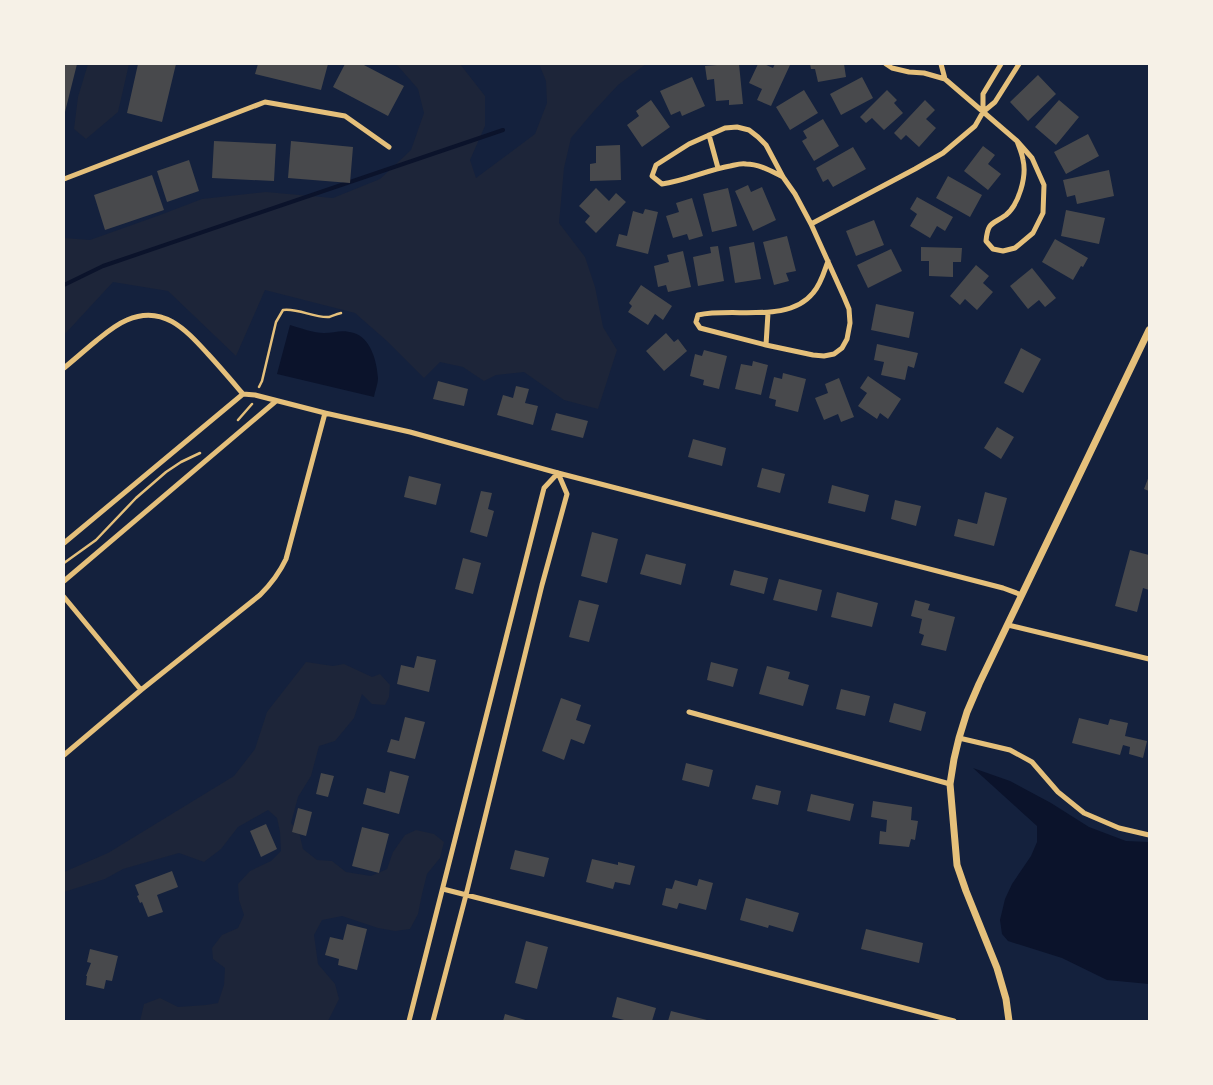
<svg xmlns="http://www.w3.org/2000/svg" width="1213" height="1085" font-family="'Fira Sans Condensed',sans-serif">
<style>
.green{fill:#1d2539}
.water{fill:#0b132b}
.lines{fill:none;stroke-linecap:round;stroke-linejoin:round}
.stream{stroke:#0b132b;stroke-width:4}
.building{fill:#48494c}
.path{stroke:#e5c07b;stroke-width:2.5}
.minor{stroke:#e5c07b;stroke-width:5}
.tertiary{stroke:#e5c07b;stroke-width:7}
</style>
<rect width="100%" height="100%" fill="#14213d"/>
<path class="green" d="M88 64H129L118 112 86 139 74 129 78 97Z
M394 64H460L485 96V126L470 160 476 178 535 134 547 103 546 81 539 64H646L618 85 593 112 571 138 564 168 559 223 585 257 595 287 603 327 617 350 598 409 564 400 524 372 496 375 484 381 463 367 440 362 424 378 387 341 355 313 265 290 236 356 168 291 113 282 64 335V238L90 240 160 215 202 199 266 192 333 198 380 179 411 150 424 113 418 89 398 66Z
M306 662 333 666 344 664 372 677 380 674 390 685 389 697 385 705 372 704 362 694 354 718 335 741 319 746 311 776 298 797 291 823 299 832 303 849 317 860 332 861 346 872 371 876 387 869 393 852 405 835 416 830 434 834 444 842 440 858 427 874 422 894 418 914 410 929 395 931 378 928 342 916 322 920 314 935 318 964 335 984 339 999 328 1021H140L144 1004 160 998 178 1007 206 1005 218 1003 224 985 225 968 213 959 212 948 222 935 238 928 244 915 239 900 238 884 250 871 271 861 281 851 280 832 277 818 268 810 238 827 221 849 204 862 179 853 123 869 105 879 64 892V872L108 853 234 776 255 749 267 712Z"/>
<path class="water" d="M290 325C300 328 314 333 324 333 335 333 341 329 354 333 371 338 377 362 378 378 378 384 375 391 374 397L277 374Z
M973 768 1010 781 1051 803 1089 827 1126 841 1149 842V984L1107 980 1062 958 1008 941 1002 934 1000 920 1005 899 1012 884 1031 856 1037 842V826Z"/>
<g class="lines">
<path class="stream" d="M64 285 103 266 503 130"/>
</g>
<path class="building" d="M64 64H77L64 116Z
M138 64H176L162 122 127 113Z
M258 64H328L321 90 255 74Z
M345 64H362L404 86 388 116 333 87Z
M729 64H739L743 104 729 105V100L716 101 714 79 707 80 705 66Z
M758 64H764L773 68 775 64H786L790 65 771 106 757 100 762 89 749 83Z
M810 64H844L846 77 818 82 815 69H811Z
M1038 75 1056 94 1028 121 1010 102Z
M692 77 705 106 682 116 680 111 671 115 660 91Z
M862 77 873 98 841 115 830 94Z
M804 90 818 113 790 130 776 107Z
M887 90 897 100 894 103 903 113 884 130 872 118 866 123 860 117Z
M651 100 670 127 642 147 627 125 639 116 636 111Z
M925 100 935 110 926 119 936 128 919 147 906 135 901 140 894 133Z
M1059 100 1079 117 1056 145 1035 127Z
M823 119 839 146 814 161 802 141 807 138 803 131Z
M1088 134 1099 156 1066 174 1054 152Z
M214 141 276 144 274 181 212 178Z
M291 141 353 147 350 183 288 178Z
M620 145 621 180 590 181V164L596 163V146Z
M983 146 995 155 988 164 1001 174 988 190 964 171Z
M853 147 866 169 833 187 828 179 823 182 816 168Z
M189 160 199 191 167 202 157 171Z
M1109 170 1114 196 1077 204 1075 195 1067 197 1063 180Z
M152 175 164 210 105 230 94 195Z
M948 176 982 195 970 217 936 198Z
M748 185 751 192 762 187 776 220 753 231 735 191Z
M596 188 609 201 616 193 626 202 596 233 585 222 590 216 579 206Z
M728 188 737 226 712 232 703 194Z
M917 197 953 217 945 231 937 226 930 238 910 226 917 214 910 209Z
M692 198 703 236 689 240 687 234 673 238 666 216 679 212 676 203Z
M645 209 658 212 648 254 616 246 619 234 627 236 633 211 643 214Z
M1066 210 1105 218 1099 244 1061 236Z
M874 220 884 245 856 256 846 231Z
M787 236 796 271 786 273 789 281 774 285 763 242Z
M1055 239 1088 258 1083 267 1081 266 1073 280 1042 262Z
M754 242 761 279 735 283 729 247Z
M718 246 724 281 698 286 693 257 711 253 710 247Z
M921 247 962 248 961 262H953V277L929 276V261H921Z
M891 249 902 271 868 288 857 265Z
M683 251 691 287 668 292 666 285 658 287 654 266 669 262 667 255Z
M976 265 989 276 983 283 993 292 977 310 965 299 960 305 950 296Z
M1032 268 1056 298 1045 307 1039 300 1028 309 1010 286Z
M641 285 672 306 663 320 655 314 648 325 628 312 632 306 629 303Z
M876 304 914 312 909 338 871 330Z
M666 333 674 342 678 339 687 351 664 371 646 351Z
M877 344 918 353 914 368 908 366 905 380 881 375 884 362 874 360Z
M1021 348 1041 359 1023 393 1004 383Z
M704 350 727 356 719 389 703 385 704 380 690 376 695 354 702 356Z
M753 361 768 365 761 395 735 389 741 364 752 366Z
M783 373 806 379 798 412 775 406 776 400 769 398 774 377 782 379Z
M868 376 901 399 888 419 880 413 877 419 858 406 867 393 860 388Z
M839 378 854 417 841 422 838 414 824 420 815 398 828 393 825 384Z
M438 381 468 389 464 406 433 399Z
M516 386 529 389 525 403 538 406 533 425 497 415 503 395 513 398Z
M556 413 588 421 583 438 551 430Z
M997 427 1014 437 1001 459 984 448Z
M693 439 726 448 722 466 688 457Z
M762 468 785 474 780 493 757 487Z
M409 476 441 484 436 505 404 497Z
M1149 476V491L1144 489Z
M832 485 869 495 865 512 828 503Z
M481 491 492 493 488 509 494 511 487 537 470 532Z
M985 492 1007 498 994 546 954 536 958 519 977 524Z
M895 500 921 506 916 526 891 519Z
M592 532 618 539 607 583 581 576Z
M1130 550 1149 555V590L1143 588 1137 612 1115 606Z
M646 554 686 564 681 585 640 574Z
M463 558 481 563 473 594 455 589Z
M734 570 768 578 764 594 730 585Z
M779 579 822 590 817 611 773 600Z
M837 592 878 603 872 627 831 617Z
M579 600 599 605 589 642 569 637Z
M915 600 930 604 928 610 955 617 946 651 921 645 924 635 919 633 922 619 911 616Z
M417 656 436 660 429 692 397 684 401 665 414 668Z
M711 662 738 669 733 687 707 680Z
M767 666 790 672 788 679 809 685 803 706 759 694Z
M841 689 870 696 865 716 836 709Z
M561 698 581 705 576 720 591 725 584 744 571 739 564 760 542 751Z
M894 703 926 712 921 731 889 722Z
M405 717 425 722 415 759 387 752 391 739 399 741Z
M1079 718 1108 725 1110 719 1128 723 1125 736 1147 741 1143 758 1129 754 1130 747 1123 745 1120 755 1072 743Z
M686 763 713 770 709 787 682 780Z
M390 771 409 776 399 814 363 804 367 788 385 793Z
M321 773 334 776 328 797 316 794Z
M756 785 781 791 778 805 752 799Z
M811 794 854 804 850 821 807 811Z
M873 801 912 807 911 820 918 821 915 840 911 839 909 847 879 844 880 831 886 832 887 820 871 817Z
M298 808 312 812 306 836 292 832Z
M266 824 277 849 261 857 250 831Z
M362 827 389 834 379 873 352 866Z
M515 850 549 858 544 877 510 869Z
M592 859 618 865V862L635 866 630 885 615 882 613 889 586 882Z
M172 871 178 887 157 895 163 912 148 917 142 902 140 903 137 896 139 895 135 885Z
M699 879 713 883 706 910 679 903 677 909 662 905 666 888 672 889 675 880 697 886Z
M746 898 799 913 793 932 769 925 768 928 740 920Z
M347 924 367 929 357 970 338 965 339 959 325 955 330 937 343 940Z
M866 929 923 943 919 963 861 949Z
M526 941 548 947 537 989 515 983Z
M90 949 118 956 112 981 106 980 104 989 86 985 87 976H86L91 963 87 962Z
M617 997 656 1008 652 1021H628L612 1017Z
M671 1011 711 1021H668Z
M505 1014 529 1021H503Z"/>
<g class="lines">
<path class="path" d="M259 387 262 381 276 322 283 310C299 308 313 318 329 317 332 316 337 314 341 313
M238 420 252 404
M64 563 96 540 136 498 166 472 181 462 200 453"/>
<path class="minor" d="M886 64 892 68 909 72 924 73 945 79 1017 141 1032 158 1044 185 1043 213 1033 233 1015 248 1003 251 993 249 986 241C988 221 992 225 1006 215 1019 204 1027 176 1023 160 1022 153 1019 147 1017 141
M941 64 945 79
M983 112V94L1001 64
M709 135 718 168
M783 177C771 171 759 164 746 164 741 163 735 165 730 166 707 170 685 181 662 184L652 176 656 165 689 144 725 128 737 127 749 130 758 137 766 145 783 177 795 194 811 224 844 297 849 309 850 323 847 339 842 348 834 354 824 356 813 355 766 345 700 328 696 322 698 315C734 307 788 324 813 293 821 284 824 272 828 261
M64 179 265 102 345 116 389 147
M811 224 915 169 943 153 975 126 983 112 995 102 1019 64
M766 345 768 313
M64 368C75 359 85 350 96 341 106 333 115 325 127 320 163 304 186 330 208 354 220 367 231 380 243 394
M243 394 255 395 325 413 410 432 558 473 1003 588 1022 595
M64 543 243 394
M64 581 276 401
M64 597 141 690
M1008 625 1149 659
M689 712 950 784
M959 738 1010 750 1032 762 1058 792 1084 813 1119 828 1149 835
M64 755 141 690 260 595C271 584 279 574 286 559L325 413
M443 889 709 957 954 1021
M409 1021 544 488 558 473 567 494 542 585 466 895 433 1021"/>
<path class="tertiary" d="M1009 1021 1006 999 997 968 966 891 957 865 950 784 954 759 959 738 967 712 979 684 1149 330"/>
</g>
<rect width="1213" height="1085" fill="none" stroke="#f6f1e7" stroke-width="130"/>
</svg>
